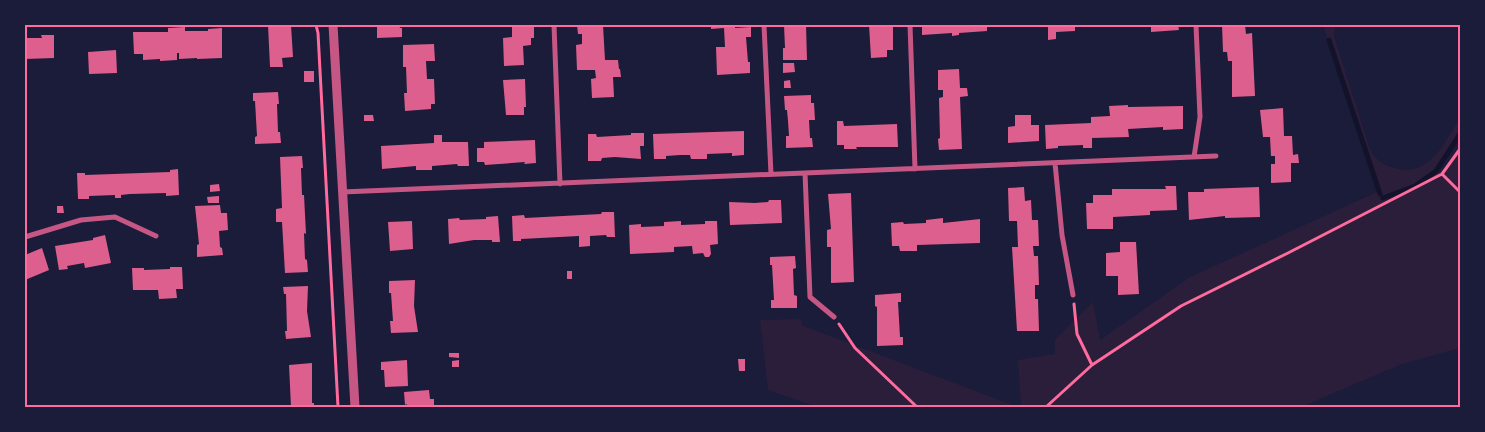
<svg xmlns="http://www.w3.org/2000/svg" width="1485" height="432" font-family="Manrope,sans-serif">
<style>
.green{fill:#2a1e3b}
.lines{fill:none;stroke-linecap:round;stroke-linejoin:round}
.stream{stroke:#12122b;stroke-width:5}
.building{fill:#dd5f8e}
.path{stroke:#ff6b9d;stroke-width:3}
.minor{stroke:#c65784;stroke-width:5}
.tertiary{stroke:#c65784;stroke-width:9}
.neatline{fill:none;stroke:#ff6b9d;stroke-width:2}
</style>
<rect width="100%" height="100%" fill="#1b1b3a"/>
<path class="green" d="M1323 25H1335L1334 36 1370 150C1376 160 1383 165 1394 168 1430 178 1444 143 1460 118V129L1434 170 1425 176 1443 171 1460 144V348L1402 364 1301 407H1021L1018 360 1055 354V340L1093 302 1100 340 1190 277 1377 192Z
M801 319V325L1018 407H817L768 390 760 320Z"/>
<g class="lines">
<path class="stream" d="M1329 40 1380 194
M1383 198 1415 186 1436 171 1460 134"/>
</g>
<path class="building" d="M268 25H291L293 57 282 58 283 67H270Z
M399 25 400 28H402V37L377 38V26Z
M512 25H534V38H531V45L523 46 524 65 504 66 503 38 512 37Z
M577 25H603L605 60H618L619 69H620L621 77H613L614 97 592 98 591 79 596 78 595 70H577L576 45 582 44V34H578Z
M711 25H735V28L751 27V37H746L748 62H750V73L717 75 716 47H725L724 28 711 29Z
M784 25H806L807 60H783V48H785Z
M869 25H893V50H887V57L871 58Z
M922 25H987V31L959 33V35L952 36V33L922 35Z
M1048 25H1075V31L1056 32V39L1048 40Z
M1151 25H1178L1179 30 1151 32Z
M1222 25H1245L1246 34 1252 33 1255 96 1232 97V61H1228L1227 52H1223Z
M185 27V31H208V29L222 28V58L197 59V53V58L179 59V53H177V60L160 61V59L143 60V54H134L133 32H168V28Z
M41 35H54V58L25 59V38H42Z
M434 44 435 61H426L427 79H434L435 104H431V109L405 111 404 93H407L406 67H403V45Z
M116 50 117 73 89 74 88 52Z
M783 63H794L795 72 783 73Z
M959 69 960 88H967L968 96 960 97 962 149 939 150 938 139 940 138 939 98 943 97V90H938V70Z
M304 71H314V82H304Z
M525 79 526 107H524V115H506L503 80Z
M790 80 791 88H784V81Z
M278 92 279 104H277L278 132H280L281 143 255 144V137L257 136 255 101H253V93Z
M811 95V103H814L815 120H809L810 138H812L813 147 786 148V136H789L788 121 787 110H785L784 96Z
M1128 105V107L1183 106V129L1163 130V127L1128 129 1129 137 1092 138V148H1083V145L1058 146V148L1046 149 1045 125 1091 123V117L1110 116 1109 106Z
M1283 108 1284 136H1292L1293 155 1298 154 1299 163H1291V182L1271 183V164H1275V156H1271L1270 137H1263L1260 110Z
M364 115H373L374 121H364Z
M1015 115H1031V125H1039V141L1008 143V127L1015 126Z
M837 121H843L844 126 897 124 898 147H856L857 149H844V145H837Z
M25 131H27V153H25Z
M744 131V155L732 156V153L707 154V159H691L690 155H680L666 156V159H654L653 134Z
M631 133H644V146H640L641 159 615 157 602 158 601 161H588V134H596L597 137 631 135Z
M434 135H442V142H468L469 166H458L457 164 432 166V170H416V166L382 169 381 146 434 143Z
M535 140 536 163 524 164 525 162 485 165 484 162H477V148H484V142Z
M302 156 303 168H301L302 195H304L306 234 304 233 305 259 307 260 308 272 285 273 282 222H276V209L282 208 280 157Z
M178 169 179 195 166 196V193L130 194 121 195V198H115V195L89 196V199H78L77 173H85V175L170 172V170Z
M219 184 220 191 210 192V185Z
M1165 186H1176L1177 210 1150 211V215L1113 217V229H1087L1086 203H1093V195H1112V189H1166Z
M1024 187 1025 201 1031 200 1032 220H1038L1039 246H1033L1034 256H1038L1039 285H1035V299H1038L1039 331H1017L1012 247H1018L1017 221H1009L1008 188Z
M1259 187 1260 217 1225 218V216L1189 220 1188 192H1204V189Z
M851 193 854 282 831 283V247H827V230L831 229 828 194Z
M219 196V203H208L207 197Z
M769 200H781L782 223 730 225 729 202 755 203 768 202Z
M220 205 221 213H227L228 230 219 231 220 247 222 248 223 255 197 257V245L199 244 195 206Z
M57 206H63L64 213H57Z
M602 212H614L615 237H607L606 235 590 236V246L579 247V236L521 239V241H513L512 216 524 215 525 218 601 214Z
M498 216 500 242H492V240H474L449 244 448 219 459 218 460 220 486 219V217Z
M943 218V223L980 219V243L917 245V251H900L899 246H892L891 223 903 222 904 224 926 223V220Z
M412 221 413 249 390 251 388 222Z
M681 221V225L705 224V221H717L718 244 710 245 711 254 709 257H705L703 253 693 254 692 246 674 247V252L630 254 629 225 641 224V227L664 226V222Z
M105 235 111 263 85 268 84 263 67 266 68 269 59 270 55 246 93 240V238Z
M1120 242H1136L1139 294 1118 295V276H1106V253L1120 252Z
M42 248 49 270 25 280V255Z
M795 256 796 268 793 269 794 295 797 296V308H771V300H774L772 265H770V257Z
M170 267H182L183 289H176L177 298 159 299 158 290H133L132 268H144V270L170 269Z
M567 271H572V279H567Z
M415 280 414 306 418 332 391 333 390 321H393L391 293H389V281Z
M308 286 307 311 311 337 286 339 285 331H287L286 294H284L283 287Z
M901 293V302H898L900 337H903V345L877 346V307L875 306V295Z
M449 353H459V358L449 357Z
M738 359H745V371H739Z
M407 360 408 386 385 387 384 370H381V362Z
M459 360V367H452V361Z
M312 363V403H314V407H291L289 365Z
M429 390 430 399H434V407H407V404L405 405 404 392Z"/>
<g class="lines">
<path class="path" d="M316 25 318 33 338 407
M1442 174 1460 192
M1074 304 1077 334 1092 365
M839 324 855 348 917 407
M1046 407 1092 365 1181 306 1288 253 1442 174 1460 149"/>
<path class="minor" d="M554 25 560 184
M764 25 771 174
M910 25 915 169
M1194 157 1200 117 1196 25
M1055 163 1062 235 1073 295
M805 173 810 297 834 317
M342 192 1216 156
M25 237 81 220 115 217 156 236"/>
<path class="tertiary" d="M333 25 355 407"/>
</g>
<rect width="1485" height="432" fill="none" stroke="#1b1b3a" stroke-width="52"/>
<rect x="26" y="26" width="1433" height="380" class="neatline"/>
</svg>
